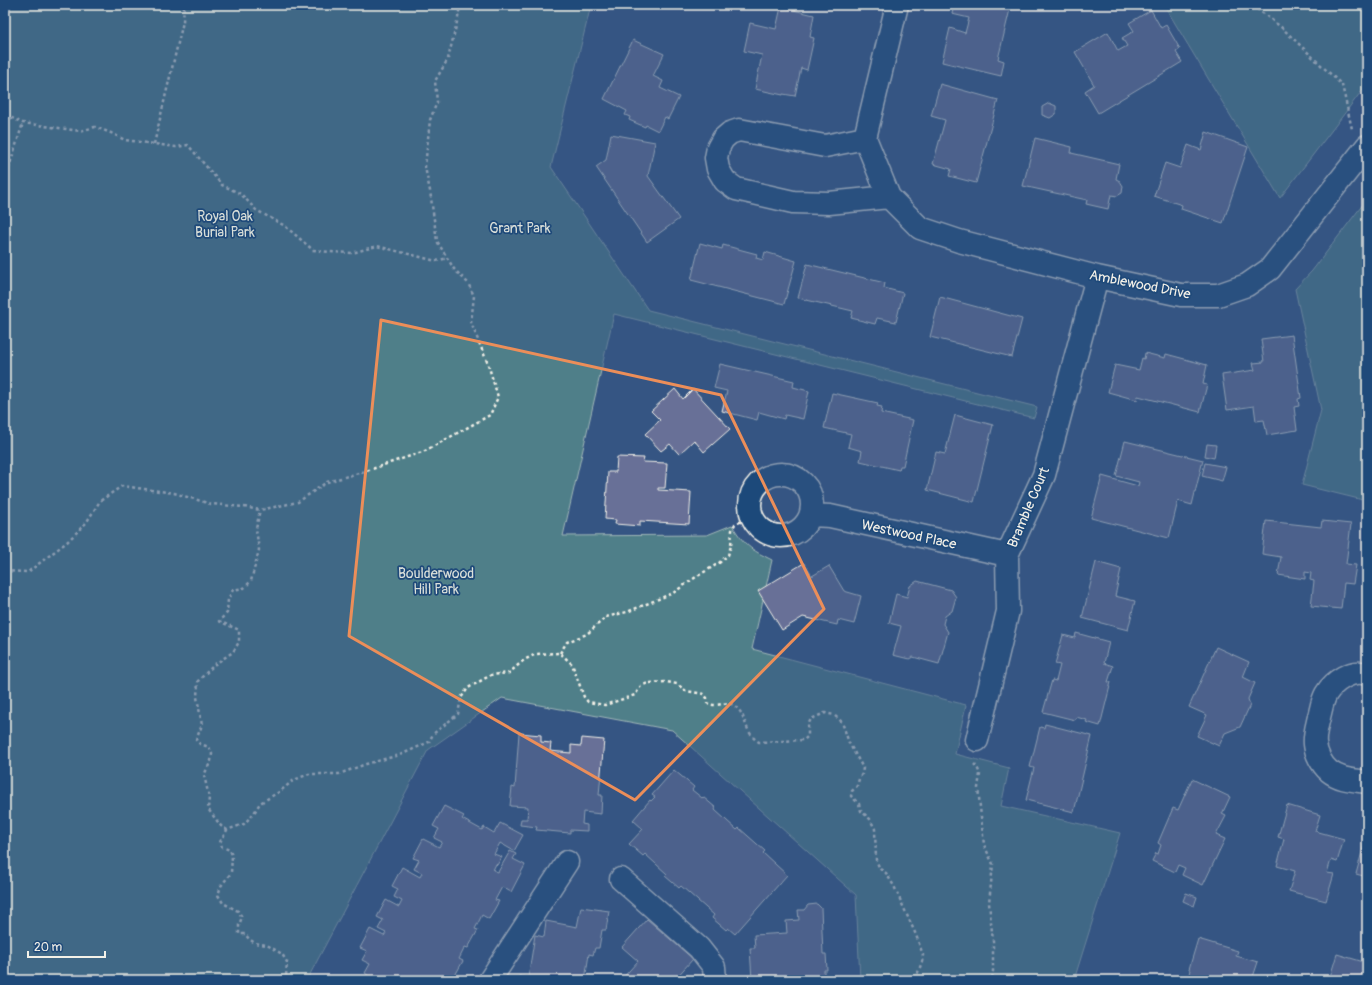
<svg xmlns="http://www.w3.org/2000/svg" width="1372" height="985" font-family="Pangolin,sans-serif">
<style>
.green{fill:#4f7f89;stroke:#a2b8b8}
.building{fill:#687097;stroke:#f4f1e8}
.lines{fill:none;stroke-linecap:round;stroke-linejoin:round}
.minor-casing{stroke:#f4f1e8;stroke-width:25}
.path{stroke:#f4f1e8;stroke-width:2.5;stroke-dasharray:3 3;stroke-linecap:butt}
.minor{stroke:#1f4a7a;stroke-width:22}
.marked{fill:none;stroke:#ec8e59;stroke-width:3;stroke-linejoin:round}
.labels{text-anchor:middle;stroke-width:3.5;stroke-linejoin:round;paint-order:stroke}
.park-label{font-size:14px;fill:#dbe0da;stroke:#1f4a7a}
.street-label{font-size:14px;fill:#f4f1e8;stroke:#1f4a7a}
</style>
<rect width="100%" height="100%" fill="#355583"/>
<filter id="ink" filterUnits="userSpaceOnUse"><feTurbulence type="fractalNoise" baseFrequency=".025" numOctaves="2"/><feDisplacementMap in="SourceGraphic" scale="8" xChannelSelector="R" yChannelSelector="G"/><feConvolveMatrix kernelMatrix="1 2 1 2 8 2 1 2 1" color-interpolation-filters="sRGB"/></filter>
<g filter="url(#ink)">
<path class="green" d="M5 5H591L551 167 648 310 1037 407 1034 418 614 314 563 536 707 535 732 525C745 546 750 549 772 560L752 649 966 705 955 754 1009 768 1001 806 1120 833 1074 980H860L856 895 672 730 502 698 428 750 307 980H5Z
M1164 5H1364L1367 10V84L1280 198Z
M1367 199V501L1302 485 1321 410 1295 289 1312 271Z"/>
<path class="building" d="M954 5H1011L998 59 1004 61 1001 76 942 62 950 28 965 33 969 18 952 14Z
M781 7 814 15 810 37 814 38 807 70 801 68 795 96 783 94V95L755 89 762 55 744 51 750 23 776 29Z
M1151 10 1161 28 1166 25 1180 49 1176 52 1182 62 1098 113 1085 91 1094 85 1075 52 1108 32 1118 51 1127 46 1122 38 1134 31 1129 23Z
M633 40 664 54 653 76 663 81 660 88 679 97 668 119 665 117 658 131 646 125 645 127 629 120 630 117 625 115 627 111 604 99Z
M940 84 998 100 976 183 949 176 951 169 933 164 945 120 931 116Z
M1049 103 1056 106V114L1050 118 1042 115V107Z
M1206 132 1248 147 1223 223 1181 209 1182 205 1154 196 1165 163 1180 168 1188 145 1201 150Z
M611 134 655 142 648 176 679 219 647 242 596 167 606 160Z
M1035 138 1072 147 1071 153 1119 164 1116 179 1120 181 1123 186 1122 193 1117 196 1111 195 1108 209 1086 204 1087 200 1023 186Z
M700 243 722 249 723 245 757 254 756 258 763 260 765 252 796 261 784 304 691 280Z
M807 264 885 283 884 288 903 293 896 322 877 318 875 324 851 318 853 311 798 298Z
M940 297 1022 319 1012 357 930 337Z
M1292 335 1301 398 1298 399 1299 406 1294 407 1297 430 1267 435 1264 420 1256 421 1254 406 1227 410 1222 375 1255 370 1253 363 1264 362 1261 339Z
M1145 353 1165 358 1166 354 1207 365 1203 384 1207 385 1200 412 1138 396 1137 400 1108 392 1115 365 1139 370 1142 358 1144 359Z
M720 364 794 381 793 387 809 391 803 419 785 415 784 419 759 412 757 420 722 411 727 391 714 388Z
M675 389 683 399 693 389 730 429 704 452 694 440 679 454 670 444 661 451 645 434 660 420 651 411Z
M832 393 878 403 877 406 882 407 881 413 913 420 903 466H900L899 470 860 461 862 451 848 447 851 434 824 428Z
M955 415 993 425 974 502 927 490 936 452 945 454Z
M1125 441 1203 460 1192 505 1178 501 1169 538 1091 518 1102 476 1138 486 1139 482 1116 476Z
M1207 444 1216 445 1214 458 1205 456Z
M617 457 644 458 643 462 667 463 665 488H658V490L691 492 689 524 640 521V526L615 524 616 520 605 519 608 472H616Z
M1205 463 1226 467 1222 481 1202 476Z
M1266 521 1321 527 1322 521 1351 524 1346 564 1356 565 1353 584 1344 583 1341 609 1311 606 1314 581 1310 580 1311 573 1305 572V579L1278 575 1281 557 1262 554Z
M1096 562 1121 569 1115 596 1135 601 1128 630 1082 618Z
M804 563 812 576 829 566 844 591 861 596 854 624 838 620 837 625 803 617 782 630 758 591Z
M917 581 951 590 956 597 952 611 945 616 943 624 948 632 939 664 913 657 909 659 893 655 901 626 889 623 896 594 907 597 910 586Z
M1076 633 1109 642 1104 663 1113 666 1108 682H1111L1100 726 1086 722 1087 720 1076 717 1075 720 1043 712 1052 680 1056 681 1060 665 1055 664 1063 635 1075 638Z
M1216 647 1249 662 1243 677 1255 683 1248 699 1250 705 1240 727 1225 733 1219 746 1197 736 1207 715 1189 707Z
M1045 724 1092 736 1074 812 1026 800 1034 768 1030 767 1040 727 1044 728Z
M519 733 541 735V742L551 743 550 751 571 753V745L581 746 582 738 604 740 599 795H602L601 814 583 812 582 824 587 825V831L570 830V833L536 830 537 827 520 825 521 819H527L528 807 510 806 512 787 515 788Z
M674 770 694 787 692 790 702 798 703 797 716 808 715 810 737 830 739 828 765 851 763 853 787 875 735 934 728 928 726 930 712 918 714 915 681 886 679 888 665 876 667 874 645 854 643 856 629 844 643 829 633 820 650 800 651 801 655 797 652 795Z
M1192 779 1230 797 1222 814 1226 816 1216 835 1225 839 1203 885 1182 875 1185 868 1178 865 1175 872 1152 861 1156 853 1158 854 1161 845 1158 843 1173 808 1178 810Z
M1287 805 1320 815 1315 831 1344 839 1337 862 1331 860 1327 873 1334 874 1326 901 1289 891 1295 871 1277 866 1284 839 1278 837Z
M444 806 464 816 462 819 482 830 484 827 494 833 500 823 523 835 514 851 500 843 494 854 502 857 497 865 496 864 493 870 498 872 510 851 516 854 513 859 525 865 511 892 502 887 495 900 499 901 489 919 482 915 475 929 478 930 468 948 465 947 459 959 463 961 453 979 450 977 449 980H367L369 976 365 973 370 964 362 960 367 951 360 948 370 929 384 936 386 933 378 929 383 920 377 917 386 900 399 907 402 901 394 897 398 889 392 886 402 867 420 877 422 873 414 869 419 860 413 858 423 839 439 847 442 842 434 838 439 829 433 826Z
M1366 837H1367V877L1356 874Z
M1186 893 1197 897 1194 906 1183 901Z
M817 904 821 908 823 954H826L827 970H824V980H827H752L750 948H755L754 935 787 933 786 921 799 920 798 910H804L808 905Z
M581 907 609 911 606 930H602L599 948H595L593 955 589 954 585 980H518L519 976 528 978 535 935 544 937 546 921 577 927Z
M647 919 693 959 674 980H621L638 961 622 947Z
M1198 939 1238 951 1236 956 1258 962 1252 980H1188L1191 970 1189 969Z
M1337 954 1367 963V980H1329Z"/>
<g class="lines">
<g class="minor-casing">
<path id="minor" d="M897 5 865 138 889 197 920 228 959 241 1097 277 1181 295H1218L1247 285 1270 269 1367 146
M865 138 825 146 739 130 730 133 723 139 718 148 716 158 718 169 725 181 736 189 793 202 829 203 889 197
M750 505a31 31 0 1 1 62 0a31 31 0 1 1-62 0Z
M811 515 830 516 1007 555
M1367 674C1351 669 1334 681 1326 694 1322 701 1321 710 1319 717 1317 726 1314 735 1315 744 1316 754 1322 765 1329 771 1340 780 1354 780 1367 782
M977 740 1008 611 1007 555 1044 475 1097 277
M621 879 699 948 714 967 715 980
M490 980 567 862"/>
</g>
<path class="path" d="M1252 5 1281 27 1342 85 1352 129
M5 119 12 118 23 123 80 131 95 127 111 133 125 140 176 147 188 145 222 185 241 194 256 210 285 226 313 250 329 252 352 253 377 246 436 261 448 258
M154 144 183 22 184 5
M5 180 23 123
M5 571 28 572 67 542 86 523 100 501 122 486 174 493 211 504 244 507 260 510 298 502 327 482 369 470 425 451 490 415 498 397 488 364 471 323 474 296 468 283 454 269 437 241 430 191 425 167 430 120 437 102 435 81 448 59 458 18 460 5
M560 653 567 642 587 634 606 617 627 612 673 593 696 577 719 563 728 555 731 546 732 530 735 524 752 517
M974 764 977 767 980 774 978 788 984 845 993 864 989 903 993 941V971L992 980
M227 830 221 826 208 809 209 797 204 775 211 761 212 754 209 747 200 744 196 740 202 725 197 697 198 681 215 664 233 652 239 642V630L219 621 227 613 228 599 233 590 244 588 251 581 259 550 256 529 260 510
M283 980 286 976 287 962 282 954 267 945 255 943 249 939 245 934H239V925L242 917 238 911 223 903 218 895 221 886 231 873 232 855 230 850 222 847 220 842 227 830 244 824 254 813 260 803 279 792 294 780 309 774H339L366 764 400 755 429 742 433 734 458 714 461 698 468 688 491 675 509 673 524 660 536 654 560 653 572 664 584 697 588 702 605 705 635 695 641 686 648 683 667 682 677 684 686 691 704 694 707 698V703C718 709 728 698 737 708 747 717 744 733 759 742L804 740 808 736V725L811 719 825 713 834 715 842 722 849 743 863 768 862 774 859 779 857 786 852 791 851 796 859 804 861 811 870 819 875 829 876 860 880 869 886 873 894 886 916 935 923 955 922 962 917 975V980"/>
<use href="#minor" class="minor"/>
</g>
</g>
<path d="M0 0H1372V985H0ZM381 320 721 395 824 609 635 800 349 636Z" fill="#355583" fill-opacity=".55" fill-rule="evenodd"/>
<path class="marked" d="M381 320 721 395 824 609 635 800 349 636Z"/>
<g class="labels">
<g class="park-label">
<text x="225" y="221">Royal Oak<tspan x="225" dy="16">Burial Park</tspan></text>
<text x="520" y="233">Grant Park</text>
<text x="436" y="578">Boulderwood<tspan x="436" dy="16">Hill Park</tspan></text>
</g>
<g class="street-label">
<text transform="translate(1140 284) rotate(11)" y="5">Amblewood Drive</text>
<text transform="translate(1028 507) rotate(-67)" y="5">Bramble Court</text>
<text transform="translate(909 534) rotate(12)" y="5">Westwood Place</text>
</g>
</g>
<rect width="1372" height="985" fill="none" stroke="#1f4a7a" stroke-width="20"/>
<rect x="10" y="10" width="1352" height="965" fill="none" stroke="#f4f1e8" stroke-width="1.5" filter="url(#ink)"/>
<path d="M28 951v6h77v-6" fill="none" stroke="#f4f1e8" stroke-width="2"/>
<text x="34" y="951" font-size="12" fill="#f4f1e8" stroke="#1f4a7a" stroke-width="3" paint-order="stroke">20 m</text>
</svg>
